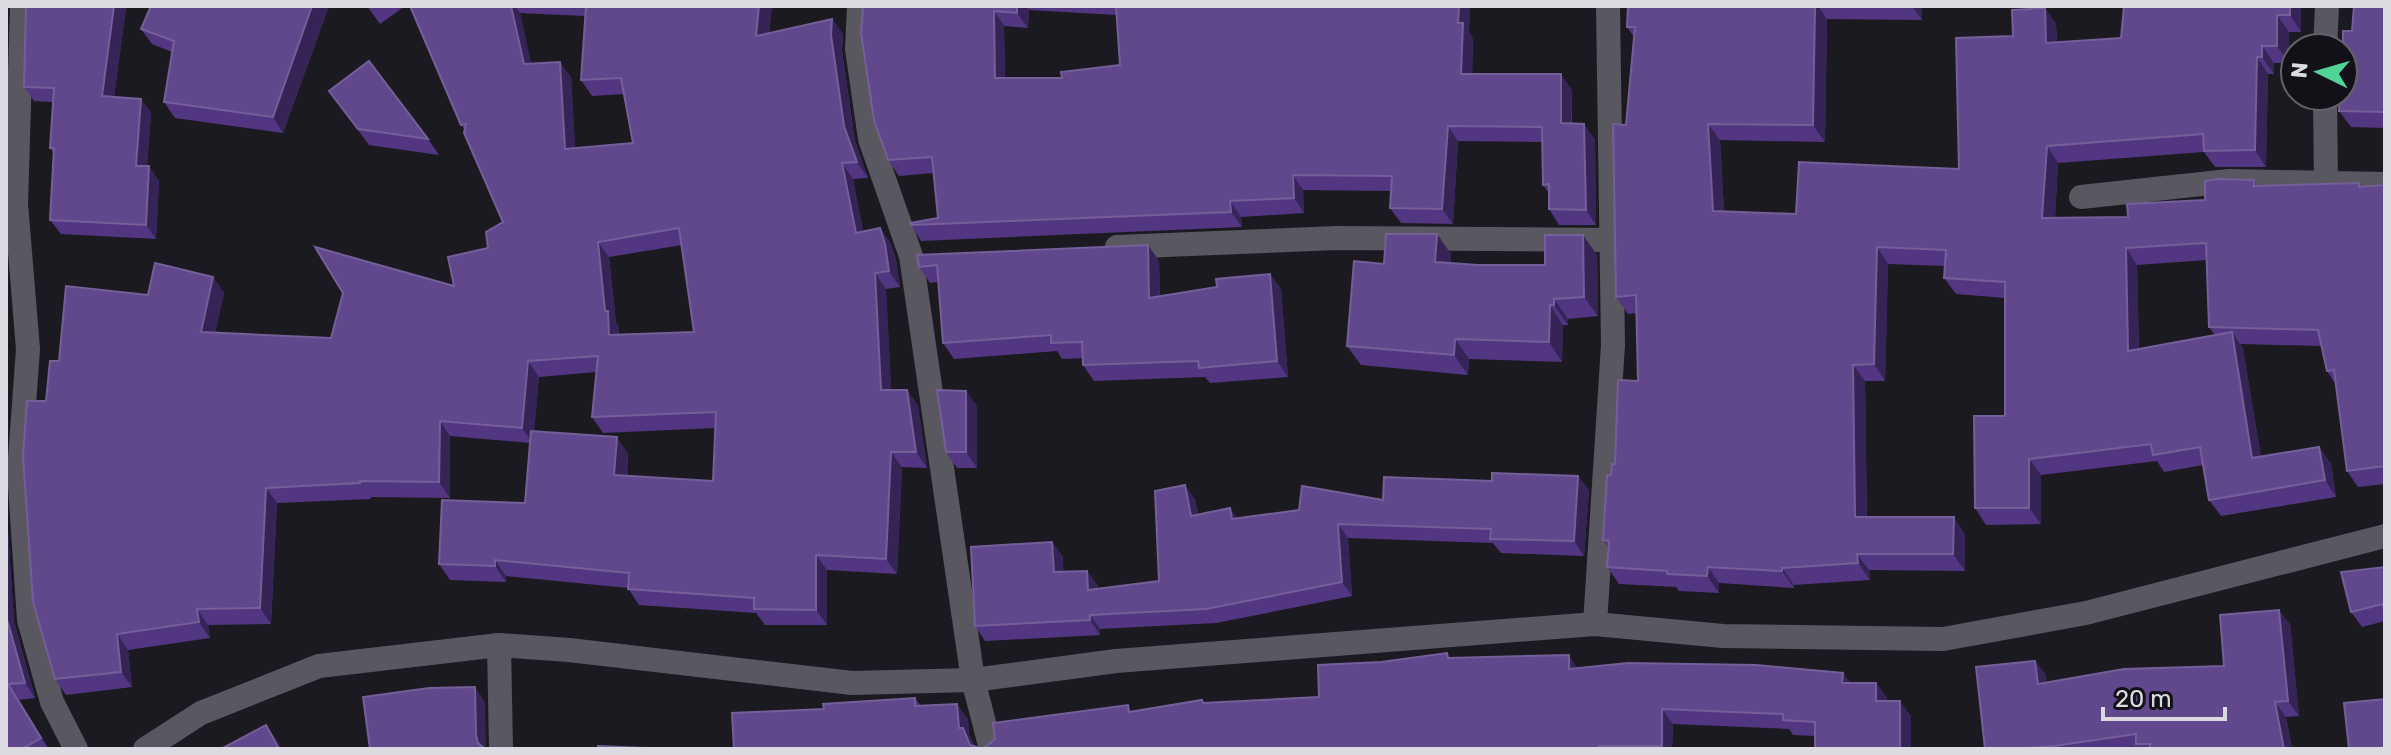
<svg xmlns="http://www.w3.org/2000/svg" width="2391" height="755" font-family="Rubik,sans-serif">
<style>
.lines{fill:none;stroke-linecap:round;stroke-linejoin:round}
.street{stroke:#595760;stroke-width:24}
.secondary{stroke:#595760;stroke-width:24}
.wall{fill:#523681;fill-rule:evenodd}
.shaded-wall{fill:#362456}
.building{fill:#61488c;stroke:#745f99;stroke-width:2;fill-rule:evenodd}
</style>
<rect width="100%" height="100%" fill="#1b1a21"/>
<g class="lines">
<path class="street" d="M22 6 16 204 28 349 19 472 29 620 52 702 76 749
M859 6 857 49 870 139 911 256 973 680 991 749
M2325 48 2327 6
M2325 96 2326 183
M2081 197 2229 181 2385 184
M1117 247 1337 238 1612 240
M1595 624 1613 345 1608 6
M499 645 501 749"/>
<path class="secondary" d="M145 749 201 713 319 666 499 645 569 650 852 683 973 680 1116 661 1595 624 1723 636 1943 639 2086 613 2385 536"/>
</g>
<path class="wall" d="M151 6H329L283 133 175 118 164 102 172 52 152 44 141 29Z
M367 6H405L380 24Z
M410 6H772L769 33 832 19 843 34 842 51 855 141 868 178 853 179 863 232 880 228 891 244 896 260 900 287 886 289 891 390H907L918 406 927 468 902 467 897 574 827 570V625H765L756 613 639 605 628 588 506 576V582L450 580 439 564 525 503 530 443 450 436V498L371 497V499L277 503 271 624 208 625 210 638 128 650 132 687 66 695 55 679 46 401 59 361 148 295 213 277 224 293 215 333 331 338 454 286 488 248 503 222 465 130 461 125ZM520 13 585 16 581 80 592 96 624 94 633 143 575 148 571 77 531 64ZM682 245 694 332 619 334V327L616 323 609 257ZM596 372 592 417 603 433 715 428 713 481 627 476 628 453 534 431 539 377Z
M863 6H1470L1469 32 1473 39 1472 74 1572 90V123L1595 139 1596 225H1559L1549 209V193L1543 185 1542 142 1458 141 1453 224 1401 223 1390 208 1391 191 1303 190 1304 213 1241 217 1242 227 921 241 911 225 938 218 933 173 899 176 888 160ZM1029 10 1117 15 1120 65 1062 78H1005L1004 26 1028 28Z
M1628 6H1922V20L1827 19 1825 142 1720 140 1724 211 1796 214 1959 169 2013 36 2045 8 2056 24 2057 42 2121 38 2124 6H2301V32H2289V63H2274V74H2268L2266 167H2215L2204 152 2058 163 2055 218 2128 217 2205 200 2254 180 2258 186 2359 183 2362 187 2385 185V484L2358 487 2347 471 2336 385 2327 371 2322 346 2240 344 2243 349 2261 457 2319 447 2331 464 2336 497 2221 516 2209 500 2203 465 2164 472 2157 461 2041 475V524L1986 525 1975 508 2005 416V298L1956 294 1944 278 1945 266 1888 264 1885 381H1865L1867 517 1965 534V571L1869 570 1870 580 1794 585V588L1719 583V593L1679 591 1676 587 1619 584 1607 567 1608 548 1603 540 1611 475 1638 381 1637 313 1628 314 1616 297 1626 125 1634 37 1627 27ZM2207 260 2209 327 2215 335 2139 349 2137 265Z
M2385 6V128L2351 127 2339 111 2352 31Z
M126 8 114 97 141 99 151 113 147 166 159 181 156 239 61 234 50 220 54 154 50 148 53 102 34 101 24 87Z
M329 91 428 139 439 155 369 145Z
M1437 234 1451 254 1450 263 1478 265H1545L1583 235 1597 255 1598 316 1568 319V325H1563L1562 362 1469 359 1468 375 1361 365 1347 346Z
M1148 245 1159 261 1160 296 1217 287 1270 274 1281 289 1288 377 1210 383 1205 377 1094 381 1083 365V358L1062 359 1057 351 954 359 943 343 938 282 930 283 919 267Z
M977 406V468H957L946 452Z
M1578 476 1589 490 1584 556 1501 553 1493 543 1348 538 1352 596 1216 623 1100 629V635L985 641 975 626 1052 542 1063 557V572L1087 571 1098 586V589L1159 581 1195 499 1198 514 1237 519 1383 500 1492 481Z
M6 502 14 621 35 698 19 700 49 749H6Z
M2385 567V621L2362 627 2351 612Z
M2290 624 2299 716 2286 717 2292 749H1985L2035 661 2046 675V683L2224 666Z
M1450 658 1577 668 1843 673 1850 683H1876L1887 698V701L1911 716 1815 736 1793 735 1789 729 1673 724 1672 749H734L824 709 915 698 920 705 968 719 969 735 975 746 983 749 1133 712 1202 700 1204 703 1319 697 1381 662Z"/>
<path class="shaded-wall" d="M114 6H124L126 8 112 111 102 96Z
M312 6H329L283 133 273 117Z
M511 6H515L520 13 535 80 524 64Z
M759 6H772L767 52 756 36Z
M1017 6H1026L1029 10 1028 28 1017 13Z
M1459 6H1470L1469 32 1473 39 1472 89 1461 74 1458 23Z
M1815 6H1818L1827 19 1825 142 1813 125Z
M1912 6H1922V20Z
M2290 6H2301V32L2290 15Z
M2045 8 2056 24 2058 60 2046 43Z
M994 11 1004 26 1005 93 995 78Z
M2277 15 2289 32V63L2277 46Z
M832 19 843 34 842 51 855 141 868 178 857 162 844 126 831 35Z
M2262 46 2274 63V74L2262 57Z
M2257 57 2268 74 2266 167 2255 150Z
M560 62 571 77 576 165 565 149Z
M1561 74 1572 90 1571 138 1561 123Z
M141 99 151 113 146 180 136 166Z
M1584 124 1595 139 1596 225 1586 210Z
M1708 124 1720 140 1725 228 1713 211Z
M1448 126 1458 141 1453 224 1442 209Z
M2047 146 2058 163 2054 235 2042 218Z
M842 163 853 179 867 249 856 233Z
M149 166 159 181 156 239 146 225Z
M1293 175 1303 190 1304 213 1294 198Z
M1230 201 1241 217 1242 227 1231 212Z
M880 228 891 244 896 260 900 287 889 271Z
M1437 234 1451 254 1449 281 1435 262Z
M1583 235 1597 255 1598 316 1584 297Z
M598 242 609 257 616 323 619 327 620 350 609 335Z
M1148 245 1159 261 1160 313 1149 298Z
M1877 247 1888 264 1885 381 1874 364Z
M2126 248 2137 265 2139 367 2128 351Z
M875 273 886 289 892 405 881 390Z
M1270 274 1281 289 1288 377 1277 361Z
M213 277 224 293 212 347 201 332Z
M1554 299 1568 319V325L1554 305Z
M1550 305 1563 325 1562 362 1549 342Z
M2232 332 2243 349 2264 475 2252 458Z
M1455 339 1469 359 1468 375 1454 355Z
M528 361 539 377 533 444 522 428Z
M1853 365 1865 381 1867 534 1855 517Z
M907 390 918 406 927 468 916 452Z
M966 391 977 406V468L966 452Z
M6 413 8 416 6 445Z
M440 421 450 436V498L439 482Z
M617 437 628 453 625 491 614 475Z
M2319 447 2331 464 2336 497 2325 480Z
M891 452 902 467 897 574 886 559Z
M2029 459 2041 475V524L2029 508Z
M1578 476 1589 490 1584 556 1574 541Z
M1185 485 1195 499 1202 530 1191 516Z
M266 488 277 503 271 624 260 608Z
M6 502 14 621 35 698 25 683 6 616Z
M1230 508 1240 522 1232 519Z
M1954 517 1965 534V571L1953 554Z
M1338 524 1348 538 1352 596 1342 582Z
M1052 542 1063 557 1064 587 1054 572Z
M1857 554 1869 570 1870 580 1858 563Z
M816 555 827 570V625L816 610Z
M495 560 506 576V582L495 566Z
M1708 567 1719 583V593L1707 576Z
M1782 568 1794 585V588L1782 571Z
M1087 571 1098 586 1099 605 1088 590Z
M197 609 208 625 210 638 199 622Z
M2279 610 2290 624 2299 716 2288 701Z
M1090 615 1100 629V635L1090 620Z
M117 634 128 650 132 687 121 672Z
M1569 655 1579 670 1569 669Z
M2035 661 2046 675 2048 699 2038 684Z
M1843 673 1853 688 1842 683Z
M1876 683 1887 698 1886 716 1876 701Z
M8 684 19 700 49 749 41 738Z
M475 687 485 702 486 749H483L478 743 476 735Z
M1900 701 1911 716V749H1900Z
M2275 702 2286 717 2292 749H2284Z
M957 704 968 719 969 735 976 749H973L959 728Z
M1662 709 1673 724 1672 749H1663L1662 746Z
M266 725 277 740 282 749H279Z"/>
<path class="building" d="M26 6H114L102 96 141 99 136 166H149L146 225 50 220 54 148H50L54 88 24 87Z
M151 6H312L273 117 164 102 174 41 141 29Z
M410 6H511L524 64 560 62 565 149 633 143 621 78 581 80 586 6H759L756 36 832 19 831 35 844 126 857 162 842 163 856 233 880 228 885 244 889 271 875 273 881 390H907L916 452H891L886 559 816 555V610L754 609V598L628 589 629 573 495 560V566L439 564 442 500 525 503 531 431 617 437 614 475 713 481 716 412 592 417 598 356 528 361 522 428 440 421 439 482 360 481V483L266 488 260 608 197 609 199 622 117 634 121 672 55 679 33 602 23 456 27 401H46L50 361H59L66 286 148 295 155 263 213 277 201 332 331 338 343 293 315 247 454 286 448 257 488 248 486 232 503 222 464 133 466 124 461 125ZM679 228 694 332 609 335 608 311H605L598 242Z
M863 6H1017V13L994 11 995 78H1062L1061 72 1120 65 1116 6H1459L1458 23H1463L1461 74H1561V123L1584 124 1586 210 1549 209V184L1543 185 1542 127 1448 126 1442 209 1390 208 1392 176 1293 175 1294 198 1230 201 1231 212 911 225 910 223 938 218 932 157 888 160 874 120 861 33Z
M1628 6H1815L1813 125 1708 124 1713 211 1796 214 1799 162 1959 169 1956 38 2013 36 2012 10 2045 8 2046 43 2121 38 2124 6H2290V15H2277V46H2262V57H2257L2255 150 2204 151 2203 134 2047 146 2042 218 2128 217 2127 204 2205 200V181L2218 179 2254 180V186L2359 183V187L2385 185V466L2347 471 2334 370 2327 371 2318 330 2209 327 2206 243 2126 248 2128 351 2232 332 2252 458 2319 447 2325 480 2209 500 2200 447 2153 455 2151 444 2029 459V508H1975L1974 416H2005V282L1944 278 1946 250 1877 247 1874 364 1853 365 1855 517H1954L1953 554H1857L1858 563 1782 568V571L1708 567 1707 576 1667 574V571L1607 567 1609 541 1603 540 1607 475H1611L1612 464H1615L1618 380 1638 381 1636 295 1616 297 1613 124 1626 125 1635 27H1627Z
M2354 6H2385V112L2339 111 2340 96H2343V31H2352Z
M369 61 428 139 358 129 329 91Z
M1386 234H1437L1435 262 1478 265H1545V235H1583L1584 297 1554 299V305H1550L1549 342 1455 339 1454 355 1347 346 1354 261 1384 264Z
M1148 245 1149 298 1217 287 1216 279 1270 274 1277 361 1199 368 1198 361 1083 365 1082 342 1051 343V335L943 343 937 265 919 267 917 255Z
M937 390 966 391V452H946Z
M1492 473 1578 476 1574 541 1490 539 1491 529 1338 524 1342 582 1206 609 1090 615V620L975 626 971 547 1052 542 1054 572 1087 571 1088 590 1159 581 1155 491 1185 485 1191 516 1230 508 1232 519 1299 510 1302 486 1383 500 1384 477 1492 481Z
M2385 567V618L2383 604 2351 612 2341 572Z
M2279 610 2288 701 2275 702 2284 749H2150V744H2136V734L2054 746 2017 749H1985L1976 667 2035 661 2038 684 2124 669 2224 666 2220 615Z
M6 616 25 683 8 684 41 738 22 749H6Z
M1447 653 1448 658 1569 655V669L1628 663 1756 665 1843 673 1842 683H1876V701H1900V749H1815V722L1783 720V714L1662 709V746H1599V749H734L732 713 824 709 823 704 915 698V706L957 704 959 728H963L970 745 983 749 995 739 993 723 1128 705 1129 712 1202 700 1203 703 1319 697 1318 665 1381 662Z
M475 687 476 735 478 743 485 749H370L363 697 429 688Z
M2385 699V749H2349L2344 703Z
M266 725 279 749H221Z
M598 746 644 748V749H598Z"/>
<rect width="2391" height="755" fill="none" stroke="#dcdbe1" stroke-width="16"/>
<g transform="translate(2319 72) rotate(275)"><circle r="38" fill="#121118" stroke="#636268" stroke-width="2"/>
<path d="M0-6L14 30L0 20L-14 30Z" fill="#51d398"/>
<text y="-12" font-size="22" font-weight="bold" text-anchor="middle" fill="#dcdbe1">N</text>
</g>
<path d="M2103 707v12h122v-12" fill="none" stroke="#dcdbe1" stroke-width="4"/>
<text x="2115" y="707" font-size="24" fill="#dcdbe1" stroke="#121118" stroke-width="6" paint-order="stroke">20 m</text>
</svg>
